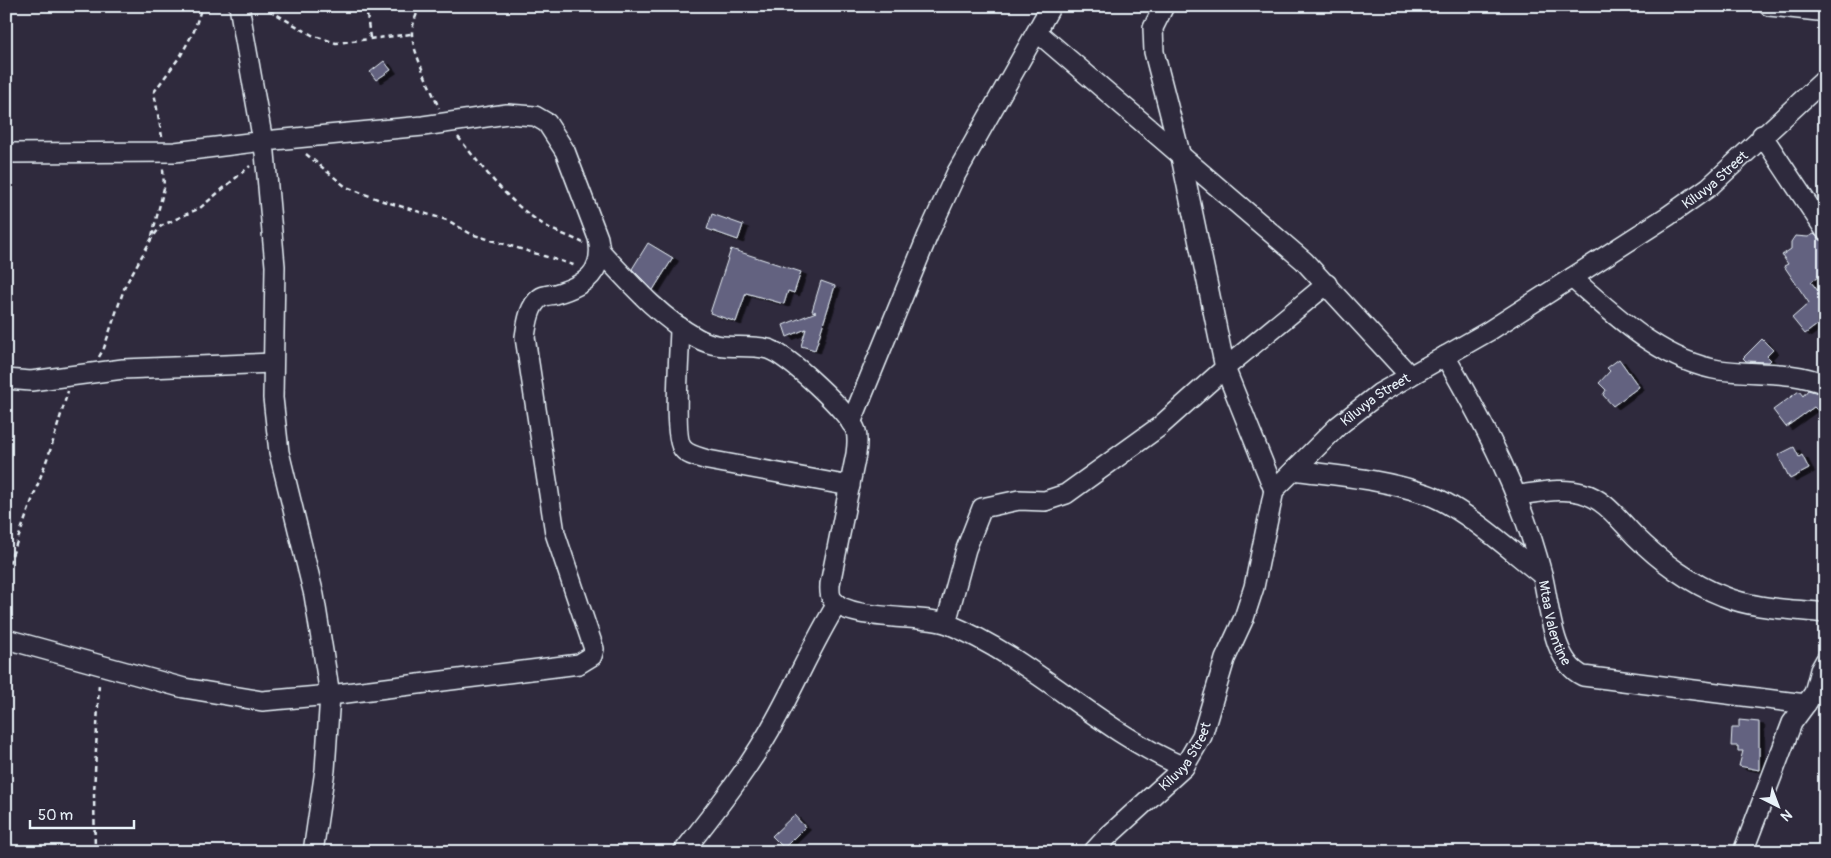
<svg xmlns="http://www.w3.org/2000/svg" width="1831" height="858" font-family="Pangolin,sans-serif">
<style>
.building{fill:#646280;stroke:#e8f1f8;filter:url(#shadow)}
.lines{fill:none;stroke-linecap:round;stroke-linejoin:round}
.minor-casing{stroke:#e8f1f8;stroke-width:22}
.path{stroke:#e8f1f8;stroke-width:2.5;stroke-dasharray:5 4;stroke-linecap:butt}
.minor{stroke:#2f2a3d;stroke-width:19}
.labels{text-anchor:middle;stroke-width:4;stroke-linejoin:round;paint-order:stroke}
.street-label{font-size:14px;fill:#e8f1f8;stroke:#2f2a3d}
</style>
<defs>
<filter id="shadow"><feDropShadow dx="5.5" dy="3" stdDeviation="0" flood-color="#0009"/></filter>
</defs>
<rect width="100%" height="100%" fill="#2f2a3d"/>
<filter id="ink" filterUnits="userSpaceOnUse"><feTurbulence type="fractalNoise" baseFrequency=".02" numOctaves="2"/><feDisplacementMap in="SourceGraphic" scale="10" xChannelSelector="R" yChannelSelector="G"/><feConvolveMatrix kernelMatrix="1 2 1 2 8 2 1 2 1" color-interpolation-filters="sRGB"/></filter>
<g filter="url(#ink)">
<path class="building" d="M384 61 391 70 376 80 370 72Z
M712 214 743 225 738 240 707 229Z
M1814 234 1820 240 1825 241V272L1811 282 1825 300V319L1805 334 1792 318 1809 303 1784 266 1788 264 1782 255 1791 249V242L1795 236 1808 237Z
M648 243 673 258 653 290 632 269Z
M731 249 801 272 794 293 788 291 784 304 746 293 736 322 710 313Z
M821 281 835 286 815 350 801 346 806 329 787 337 783 325 816 312 812 311Z
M1762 339 1773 350 1767 356 1771 360 1769 362 1746 361 1743 358Z
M1619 359 1639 387 1613 406 1603 395 1606 390 1599 383 1610 371 1607 368Z
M1808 390 1825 395V407L1820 413 1814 407 1786 427 1773 410 1799 391 1803 396Z
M1794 447 1799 457 1802 455 1809 469 1790 479 1778 455Z
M1739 720 1759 722V770L1739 766 1743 751H1738V746H1731L1732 728H1739Z
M794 815 805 827 784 848 772 836Z"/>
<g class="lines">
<g class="minor-casing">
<g id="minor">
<path d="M239 6 265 153 275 266 273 398 279 452 314 595 330 695 325 770 313 852"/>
<path d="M1164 6 1153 28 1154 52 1181 157 1225 368 1274 490"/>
<path d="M1769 6 1818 11"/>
<path d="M1037 32 1304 261 1410 376"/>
<path d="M1762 135 1825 230"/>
<path d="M6 153 175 152 264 141 423 126 507 114 535 116 547 123 565 151 598 238C605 272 586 285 555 294 551 295 544 295 540 298 529 306 527 324 525 337L555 533 594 649 592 656 579 664 330 695 262 701 184 688 6 639"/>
<path d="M601 252C629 282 660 318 697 338 722 352 742 343 768 349 787 354 850 413 856 431 858 439 857 447 856 454L830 584C830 589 829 594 832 599 847 622 923 614 948 624 1034 659 1099 731 1184 767"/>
<path d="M1572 278C1615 315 1661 361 1719 370 1755 375 1791 370 1825 384"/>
<path d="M680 327C680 347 672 437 683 449 689 456 699 457 708 460L850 486"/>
<path id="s1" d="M1445 356C1487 429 1521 493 1542 574 1550 605 1551 661 1583 676L1806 704"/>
<path d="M6 379 31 381 123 369 273 363"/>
<path d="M851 423 928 235 956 174 1051 6"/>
<path d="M1294 470C1338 476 1383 479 1426 494 1462 506 1511 551 1542 575"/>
<path d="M1517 495C1538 493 1562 487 1582 493 1605 499 1619 520 1635 536 1659 560 1691 584 1723 596 1754 609 1791 609 1825 613"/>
<path d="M946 623 966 549 982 508 1019 500 1045 501 1066 494 1159 427 1225 368 1327 284"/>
<path d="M683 852C716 810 751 766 776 719 797 681 814 641 837 604"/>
<path id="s2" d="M1093 852 1106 838 1184 767 1202 736 1225 659 1244 618 1254 587 1274 490 1338 426 1380 393 1489 331 1668 216 1709 187 1825 79"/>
<path d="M1743 852 1792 723 1814 693 1820 670 1825 661"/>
</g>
</g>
<path class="path" d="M262 6 312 35 336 43 411 34
M366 6 370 38
M421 6C416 14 413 23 412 32 411 49 432 91 439 108
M162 137 154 92 181 55 194 31 202 6
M458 137C483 168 507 201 541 223 554 232 570 236 583 243
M306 154 346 187 383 201 447 220 471 234 577 266
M152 236 164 188 163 168
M99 357 104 348 125 286 152 238 161 226 200 208 250 166
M6 572 51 448 68 391
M95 852 94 795 99 682"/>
<use href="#minor" class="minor"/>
</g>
</g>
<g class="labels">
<g class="street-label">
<text dy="5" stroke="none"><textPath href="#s2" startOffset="959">Kiluvya Street</textPath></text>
<text dy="5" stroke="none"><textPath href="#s2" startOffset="554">Kiluvya Street</textPath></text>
<text dy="5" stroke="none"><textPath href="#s1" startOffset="290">Mtaa Valentine</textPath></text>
<text dy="5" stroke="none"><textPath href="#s2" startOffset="134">Kiluvya Street</textPath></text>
</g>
</g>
<rect width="1831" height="858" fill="none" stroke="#2f2a3d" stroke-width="25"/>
<rect x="12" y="12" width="1806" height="833" fill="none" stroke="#e8f1f8" stroke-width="2" filter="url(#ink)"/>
<g transform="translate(1778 806) rotate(138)" stroke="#2f2a3d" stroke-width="4" paint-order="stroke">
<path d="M0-4L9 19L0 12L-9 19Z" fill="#e8f1f8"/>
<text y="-8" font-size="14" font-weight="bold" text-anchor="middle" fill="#e8f1f8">N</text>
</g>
<path d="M30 820v8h104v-8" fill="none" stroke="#e8f1f8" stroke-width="2.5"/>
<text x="38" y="820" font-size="15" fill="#e8f1f8" stroke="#2f2a3d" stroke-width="4" paint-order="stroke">50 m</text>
</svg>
